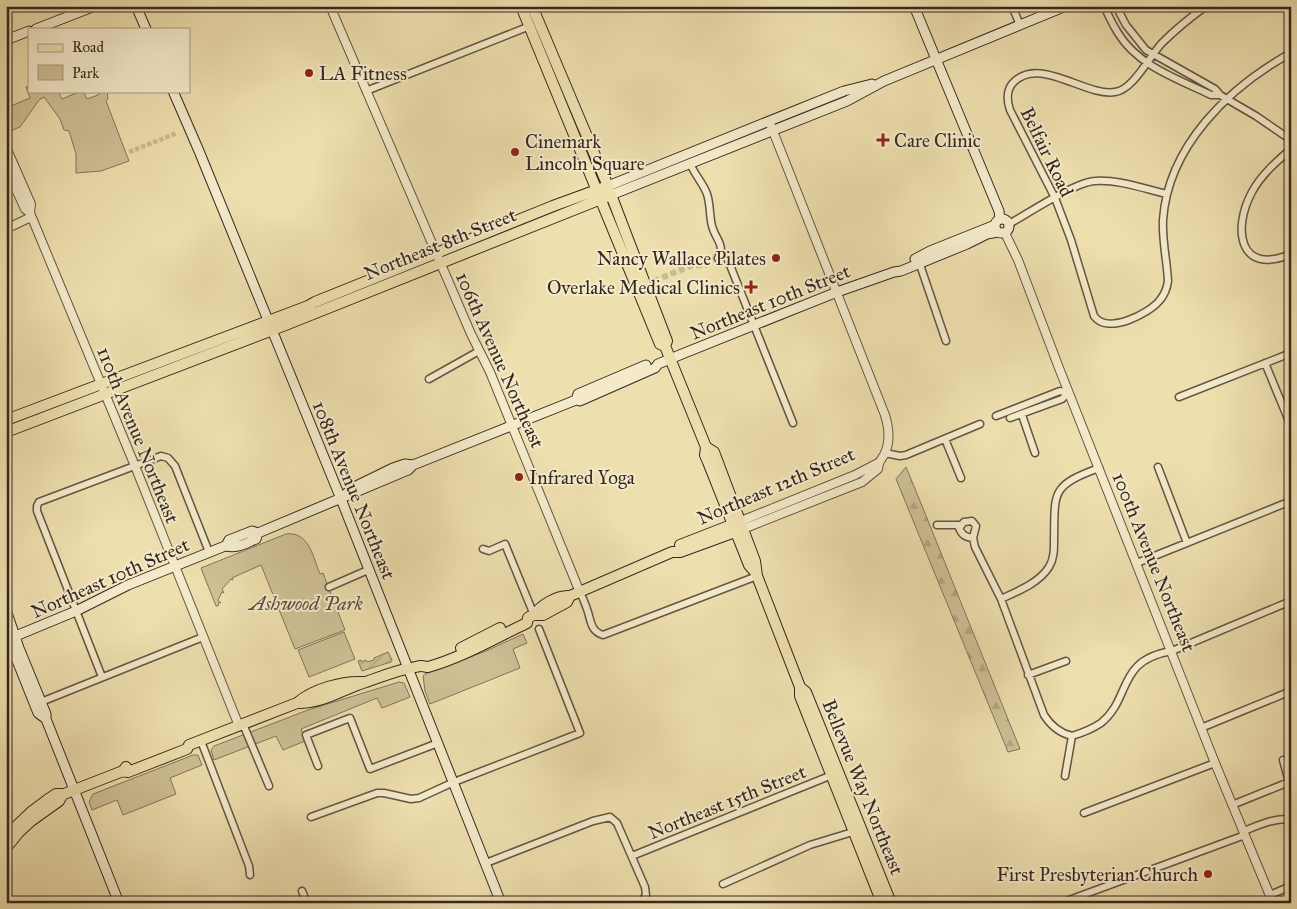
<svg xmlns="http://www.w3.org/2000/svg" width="1297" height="909" font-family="'IM FELL Great Primer',serif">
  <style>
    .forest { fill: url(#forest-firs); stroke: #82745c }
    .park { fill: #cfc096; stroke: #82745c }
    .garden { fill: url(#garden-furrows); stroke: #82745c }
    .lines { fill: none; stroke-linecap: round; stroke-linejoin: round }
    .pedestrian-tunnel { stroke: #c9ba92; stroke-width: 4.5; stroke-dasharray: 4.5 2; stroke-linecap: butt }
    .minor-tunnel { stroke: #c9ba92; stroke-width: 6; stroke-dasharray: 6 3; stroke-linecap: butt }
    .minor-casing { stroke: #635544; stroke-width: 9 }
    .tertiary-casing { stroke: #635544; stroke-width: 10 }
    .secondary-casing { stroke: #352721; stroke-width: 11 }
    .primary-casing { stroke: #352721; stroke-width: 12 }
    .minor { stroke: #f4eaca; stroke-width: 6 }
    .tertiary { stroke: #f4eaca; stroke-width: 8 }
    .secondary { stroke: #f4eaca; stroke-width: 9 }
    .primary { stroke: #eedfae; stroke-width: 10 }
    .poi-dot { fill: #8f2418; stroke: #f4eaca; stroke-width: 2 }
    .labels { text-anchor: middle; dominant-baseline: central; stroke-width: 4; stroke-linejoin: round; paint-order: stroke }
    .poi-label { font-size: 19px; fill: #352721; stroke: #f4eaca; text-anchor: start }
    .street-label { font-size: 19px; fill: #352721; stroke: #f4eaca }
    .park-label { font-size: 19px; font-style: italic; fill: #5c4d3e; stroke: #f4eaca }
  </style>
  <defs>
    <pattern id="forest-firs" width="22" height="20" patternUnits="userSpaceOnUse" patternTransform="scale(1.25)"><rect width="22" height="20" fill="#cfc096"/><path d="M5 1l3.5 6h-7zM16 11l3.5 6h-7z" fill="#b2a581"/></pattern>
    <pattern id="garden-furrows" width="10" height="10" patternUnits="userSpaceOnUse" patternTransform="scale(1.25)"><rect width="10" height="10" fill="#cfc096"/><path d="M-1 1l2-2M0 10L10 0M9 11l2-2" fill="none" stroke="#b2a581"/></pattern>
  </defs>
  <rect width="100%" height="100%" fill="#eedfae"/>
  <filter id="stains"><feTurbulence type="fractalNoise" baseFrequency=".004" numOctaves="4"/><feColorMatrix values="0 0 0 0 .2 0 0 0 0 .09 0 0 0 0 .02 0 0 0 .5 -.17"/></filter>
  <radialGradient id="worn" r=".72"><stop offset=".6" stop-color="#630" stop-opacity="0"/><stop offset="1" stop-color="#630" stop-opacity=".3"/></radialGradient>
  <path class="forest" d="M906,467l12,29 102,253 -12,3 -112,-273z"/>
  <path class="park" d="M29,86v5h33l-3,2 3,6 19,-8h2l4,8 11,-4 3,-4h6l1,8 -2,2 23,60 -28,10 -25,2v-19l-7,-23 -5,-1 -4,-11 -16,-22 -5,3 -19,27 -12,5 -2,-7 4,-2 -4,-8v-7l24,-10 -4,-11z
    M286,534c23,-3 27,23 34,40l3,-1 22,57 -50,19 -34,-84 -29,13 1,2 -2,-1 -9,10 2,4 -2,-1 -4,8 3,3 -2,-1 -1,4h-2l-15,-38z
    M344,632l11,27 -46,18 -11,-27z
    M523,634l4,9 -14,6 7,19 -90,36 -5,-13 -2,-15 2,-2 61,-23z
    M399,682l5,1 6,14 -28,11 -5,-10 -76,31 4,12 -22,9 -7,-14 -62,24 -3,-10 3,-4 94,-36z
    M193,755h5l4,10 -32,13 6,16 -53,21 -6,-15 -25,10 -3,-8 4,-8z"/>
  <path class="garden" d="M388,652l4,8 -1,2 -29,9 -4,-10 3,-1 1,2 4,-2 1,2 7,-2v-2z"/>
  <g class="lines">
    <path class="pedestrian-tunnel" d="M129,152l48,-19"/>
    <path class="minor-tunnel" d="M654,281l36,-15 15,-1 13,-7"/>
    <g class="minor-casing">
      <path id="minor" d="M1012,6l8,19
        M1106,6l-1,2c4,9 8,17 13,25 20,33 60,46 93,62h9
        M1116,6l10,19 20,25 69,39 5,6 36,21 35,24
        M1206,6c-15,11 -31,24 -44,37 -13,14 -29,47 -47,49 -30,5 -77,-38 -103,-8 -6,8 -5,17 -2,26l45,88 16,42 23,76c13,19 55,-2 66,-16 5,-6 7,-12 8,-19 -1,-20 -6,-40 -5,-61 5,-74 66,-133 128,-167
        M366,91l164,-65
        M1291,149c-15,13 -30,26 -39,43 -20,37 -13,84 39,62
        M690,163c4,11 13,20 17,31 4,12 2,25 6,35 4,12 12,16 5,29
        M1009,224c20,-11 66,-42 86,-43 22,-2 50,8 72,13
        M721,253l5,2 67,168
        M918,259l28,82
        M1265,363l26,63
        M429,379l50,-28
        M1179,397l112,-44
        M1022,415l13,38
        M996,416l64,-25 8,2
        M1010,418l52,-19 6,-6
        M945,439l16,39
        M885,453l15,3 6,-1 74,-31
        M1158,467l29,76
        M937,525h24
        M973,538c-8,-1 -11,-3 -14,-10l5,-6 8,-1 4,5 -3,12 2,9 26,52 43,116c7,11 15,18 28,21l-7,40
        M483,549l6,2 16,-7 29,71
        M1137,563l154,-62
        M329,587l39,-17
        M579,590c3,6 6,13 8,19 4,11 3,22 16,26l154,-59
        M1001,599c17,-8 38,-16 48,-32 5,-8 5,-17 5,-26 1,-49 -4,-55 45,-73
        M1028,675l38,-14
        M102,677l-65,-166v-5l2,-4 122,-46 7,2 7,8 34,86
        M41,702l162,-65
        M243,724l26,62
        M1201,728l90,-37
        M1072,736c10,-3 20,-7 29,-13 31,-25 15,-63 71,-72l119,-50
        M201,741l48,125 1,9
        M318,766l-12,-31 44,-17 20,51 68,-26
        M1232,805l57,-23 -6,-22
        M1084,813l131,-50
        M311,817l66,-24h7l27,6 8,-1 35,-16 126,-49 -41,-104
        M1244,831c15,-6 30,-13 47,-12
        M632,856l200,-81
        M486,863l107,-42 17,-4 7,6 28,64 1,8 -5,8
        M723,884l87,-39 46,-14
        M302,891l5,12
        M1270,895l21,-9
        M1061,903l184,-68"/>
    </g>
    <g class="tertiary-casing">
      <path id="tertiary" d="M330,6l141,328 19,38 89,218
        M6,147l25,57 -1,9
        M6,167l19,42 5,4 105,253 104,260
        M6,229l25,-12
        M1005,233l13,27 41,108 156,395 58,140
        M741,521l114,-46 23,-12
        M743,529l119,-47 16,-13c0,-7 3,-9 6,-14 7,-13 5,-27 1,-40l-116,-294"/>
    </g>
    <g class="secondary-casing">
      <path id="secondary" d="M136,6l10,23
        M914,6l85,205 1,8
        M36,29l59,-23
        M6,40l23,-9
        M173,91l26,60 142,348 160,404
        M608,186l236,-95 28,-7
        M611,195l236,-94 37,-20 182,-75
        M995 226a7 7 0 1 1 14 0a7 7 0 1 1-14 0Z
        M915,259l15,-8 65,-26
        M576,400l2,-6 68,-29
        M343,497l9,-9 41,-20 12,-4 8,1
        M258,533l-2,6c-10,4 -19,10 -30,7l3,-6 23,-9 6,2 150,-63 5,-5 163,-65 4,1 75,-33 3,-4 24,-10 155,-62 57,-20 7,-1 66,-27 20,-10 11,-2
        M6,610l13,38 27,66v5l73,184
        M6,633l32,80 8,6
        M6,640l70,-29 52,-26 97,-39"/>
    </g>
    <g class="primary-casing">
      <path id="primary" d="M521,6l139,338 5,2 41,101 8,5 41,109 2,15 43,111v9l82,207
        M532,6l73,173 62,162 -2,5
        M6,420l302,-114 7,-4 238,-96 55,-20
        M6,432l277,-106 328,-131
        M706,447l-1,8 3,7 41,103 6,7
        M680,545l59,-23
        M534,615c7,-10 23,-20 36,-19l102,-44h8l63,-23
        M529,617l5,-2h9l24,-13 3,-6
        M461,648l39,-20
        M800,687l6,5 85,211
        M297,703c25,1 46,-14 69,-21 14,-5 29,-11 44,-14 3,0 8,-2 11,-2 3,0 5,1 7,1 35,-10 67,-29 99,-44l1,-5
        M123,771l5,1 59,-23 2,-4 108,-42c16,-14 45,-22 66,-21
        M6,836l25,-24 16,-12 9,-6h8l59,-23 3,-4
        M6,848l13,-16 12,-11 28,-20 4,-7"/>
    </g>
    <use href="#minor" class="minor"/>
    <use href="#tertiary" class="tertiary"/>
    <use href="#secondary" class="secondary"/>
    <use href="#primary" class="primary"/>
  </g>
  <g class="poi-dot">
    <circle cx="309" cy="73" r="5"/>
    <path d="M880.5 132.5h5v5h5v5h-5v5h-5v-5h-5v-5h5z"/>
    <circle cx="515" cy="152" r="5"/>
    <circle cx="776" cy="258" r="5"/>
    <path d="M748.5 279.5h5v5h5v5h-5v5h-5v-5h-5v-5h5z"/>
    <circle cx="519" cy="477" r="5"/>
    <circle cx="1208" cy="874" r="5"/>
  </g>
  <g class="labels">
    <g class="poi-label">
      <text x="319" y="73">LA Fitness</text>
      <text x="894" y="140">Care Clinic</text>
      <text x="525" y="141">Cinemark<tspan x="525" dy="22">Lincoln Square</tspan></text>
      <text x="766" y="258" text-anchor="end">Nancy Wallace Pilates</text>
      <text x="740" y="287" text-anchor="end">Overlake Medical Clinics</text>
      <text x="529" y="477">Infrared Yoga</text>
      <text x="1198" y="874" text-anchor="end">First Presbyterian Church</text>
    </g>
    <g class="street-label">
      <text transform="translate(1047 152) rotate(64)">Belfair Road</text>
      <text transform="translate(440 244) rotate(-22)">Northeast 8th Street</text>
      <text transform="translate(770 302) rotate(-22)">Northeast 10th Street</text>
      <text transform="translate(500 360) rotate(66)">106th Avenue Northeast</text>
      <text transform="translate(138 435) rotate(68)">110th Avenue Northeast</text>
      <text transform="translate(776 486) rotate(-23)">Northeast 12th Street</text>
      <text transform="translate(354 490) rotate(68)">108th Avenue Northeast</text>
      <text transform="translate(1154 562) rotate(68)">100th Avenue Northeast</text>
      <text transform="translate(110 578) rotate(-24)">Northeast 10th Street</text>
      <text transform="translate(863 787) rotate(68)">Bellevue Way Northeast</text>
      <text transform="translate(727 802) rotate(-22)">Northeast 15th Street</text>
    </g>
    <g class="park-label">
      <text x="306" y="603">Ashwood Park</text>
    </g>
  </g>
  <rect width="1297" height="909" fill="none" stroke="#eedfae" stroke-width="25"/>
  <rect x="8" y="8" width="1282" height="894" fill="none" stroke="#352721" stroke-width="2.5"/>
  <rect x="12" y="12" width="1272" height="884" fill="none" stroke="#352721"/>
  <rect x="28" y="28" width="162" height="65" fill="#f4eaca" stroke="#a89c86"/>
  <rect x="38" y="44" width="25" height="8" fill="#eedfae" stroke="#a89c86"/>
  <text x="72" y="52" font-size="15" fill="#352721">Road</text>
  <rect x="38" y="65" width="25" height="15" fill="#cfc096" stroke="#a89c86"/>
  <text x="72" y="78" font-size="15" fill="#352721">Park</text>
  <rect width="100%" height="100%" filter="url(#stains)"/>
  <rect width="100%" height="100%" fill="url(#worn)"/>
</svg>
